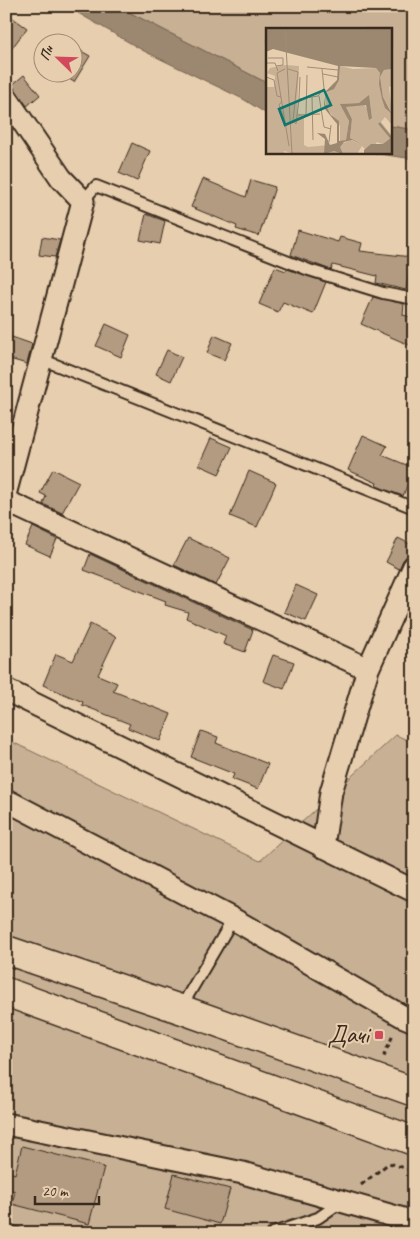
<svg xmlns="http://www.w3.org/2000/svg" width="420" height="1239" font-family="Caveat,sans-serif">
  <style>
    .green { fill: #c7b094; stroke: #816d59 }
    .water { fill: #9c8870; stroke: #75624f }
    .building { fill: #b29b81; stroke: #3b2a1e }
    .lines { fill: none; stroke-linecap: round; stroke-linejoin: round }
    .lane-casing { stroke: #3b2a1e; stroke-width: 14 }
    .street-casing { stroke: #3b2a1e; stroke-width: 25 }
    .highway-casing { stroke: #3b2a1e; stroke-width: 31 }
    .path { stroke: #3b2a1e; stroke-width: 3; stroke-dasharray: 5 4; stroke-linecap: butt }
    .lane { stroke: #e6ceae; stroke-width: 10 }
    .street { stroke: #e6ceae; stroke-width: 21 }
    .highway { stroke: #e6ceae; stroke-width: 28 }
    .poi-dot { fill: #d1495b; stroke: #e6ceae; stroke-width: 2 }
    .labels { text-anchor: middle; dominant-baseline: central; stroke-width: 4; stroke-linejoin: round; paint-order: stroke }
    .poi-label { font-size: 25px; fill: #3b2a1e; stroke: #e6ceae; text-anchor: end }
    .inset-river { fill: none; stroke: #9c8870; stroke-width: 2.5 }
    .inset-road { fill: none; stroke: #a28c74; stroke-width: 1 }
    .view { fill: #0f766e; fill-opacity: 0.15; stroke: #0f766e; stroke-width: 2.5 }
    .inset-edge { fill: none; stroke: #3b2a1e; stroke-width: 2.5 }
  </style>
  <rect width="100%" height="100%" fill="#e6ceae"/>
  <filter id="ink" filterUnits="userSpaceOnUse"><feTurbulence type="fractalNoise" baseFrequency=".02" numOctaves="2"/><feDisplacementMap in="SourceGraphic" scale="10" xChannelSelector="R" yChannelSelector="G"/><feConvolveMatrix kernelMatrix="1 2 1 2 8 2 1 2 1" color-interpolation-filters="sRGB"/></filter>
  <g filter="url(#ink)">
    <path class="green" d="M117,6h297v124l-23,-4v-97h-123l-1,54z
      M396,735l18,8v490h-408v-494l254,122z"/>
    <path class="water" d="M66,6h51l150,77v31l-24,-15 -99,-48z
      M391,126l23,4v29l-42,-6 19,-1z"/>
    <path class="building" d="M6,13l21,15 -21,28z
      M72,46l18,10 -16,26 -16,-10h14z
      M24,75l16,20 -13,11 -11,-16 -5,-4z
      M132,143l18,8 -13,30 -18,-8z
      M203,179l43,18 5,-17 24,7 -16,49 -23,-7 1,-3 -46,-19z
      M146,214l19,7 -5,23 -20,-4z
      M298,230l40,12 2,-5 22,6 -2,8 51,6 -5,33 -30,-7 1,-7 -44,-11 -2,5 -40,-15z
      M42,237l18,3 -5,17 -16,-2z
      M275,267l11,4 1,-2 39,13 -13,32 -30,-12 -5,10 -19,-8z
      M373,297l31,7 -1,11 11,3v29l-53,-23z
      M106,324l24,11 -9,22 -25,-11z
      M6,335l26,9 -5,20 -21,-6z
      M214,335l18,8 -8,17 -17,-7z
      M167,350l15,7 -11,24 -15,-7z
      M363,435l24,11 -5,9 32,13 -11,28 -27,-10 1,-3 -29,-13z
      M211,438l21,9 -13,27 -20,-9z
      M53,469l26,13 -17,31 -19,-9 3,-8 -6,-3z
      M249,471l27,12 -19,44 -27,-11z
      M33,527l24,12 -7,17 -25,-11z
      M188,538l42,20 -14,27 -42,-20z
      M398,538l16,8 -4,9 -7,5 -4,9 -13,-7z
      M90,554l163,76 -8,22 -22,-8 3,-8 -40,-18 2,-6 -23,-7 1,-4 -82,-31z
      M296,585l22,10 -12,26 -22,-9z
      M90,624l26,13 -18,38 19,8 -4,8 58,23 -11,27 -32,-13 2,-4 -48,-19 1,-3 -40,-17 13,-31 17,7z
      M273,655l21,7 -10,27 -21,-8z
      M201,731l17,6 -2,6 52,21 -10,25 -26,-10 2,-5 -43,-17z
      M22,1146l82,21 -15,57 -77,-20 3,-13 -9,-3v-17l9,3z
      M174,1174l56,15 -10,35 -55,-15z"/>
    <g class="lines">
      <g class="lane-casing">
        <path id="lane" d="M83,201l13,-15 213,84 74,23 31,6
          M41,359l373,149
          M180,1009l53,-90
          M6,1230l10,3
          M273,1233l45,-15 23,-16"/>
      </g>
      <g class="street-casing">
        <path id="street" d="M6,97l55,81 22,23 -77,290
          M6,501l362,168
          M6,690l408,201
          M6,800l227,119 169,97 12,5
          M323,847l8,-55 37,-123 46,-103
          M6,1124l237,49 171,49"/>
      </g>
      <g class="highway-casing">
        <path id="highway" d="M6,950l174,59 234,83
          M6,992l408,149"/>
      </g>
      <path class="path" d="M386,1056l-2,-1 9,-20
        M361,1185l28,-22 25,8"/>
      <use href="#lane" class="lane"/>
      <use href="#street" class="street"/>
      <use href="#highway" class="highway"/>
    </g>
  </g>
  <rect class="poi-dot" x="374" y="1030" width="10" height="10" rx="2.5"/>
  <g class="labels">
    <g class="poi-label">
      <text x="369" y="1035">Дачі</text>
    </g>
  </g>
  <g transform="translate(266 28)">
    <rect width="126" height="126" fill="#e6ceae"/>
    <path d="M19,37l14,1 -2,47 7,3v29l4,2 33,-3 10,-4 9,4 -10,-6 2,-19 -6,-12 18,-3 8,14 -2,-15 -4,-4 -7,4 -17,1 7,17 -3,19 -6,2v-16l-14,-19v-15l13,-12 1,-14 13,3 23,-1 4,5 2,26 10,15v11l-7,-8 -4,5 11,14v12l-15,-6 -8,11 -7,-7 -5,8h-62l-11,-3v3h-18v-67h8l1,-11 -8,-3 3,-5zM126,41v17l-3,1 3,26 -9,-16 -3,-20 4,-7z" fill="#c7b094"/>
    <path d="M0,0h126v41l-8,1 -4,7 3,20 9,17 -7,-6 -3,-9 -3,-15 1,-11 -4,-5 -36,-2 -1,14 -5,9 -8,3 -1,12 6,11 8,6v20l7,-1 3,-19 -9,-17 19,-1 10,-8 3,23 -3,2 -3,-15 -20,2 6,12 -2,19 11,6 -9,-4 -8,2 -4,5 3,7 -9,-3 -10,3 1,-15 -8,-6 8,1 5,11 7,-2v-19l-12,-15 -1,-5 2,-13 11,-11 1,-14 -65,-17 -7,3zM126,109v17h-28v-4l7,-6h12z" fill="#9c8870"/>
    <path class="inset-river" d="M0,7l16,-1M20,7l37,4 26,23 25,-16h19M113,95l14,17"/>
    <path class="inset-road" d="M19,0l7,126M2,30h15v7l-7,1M0,35h9l3,8M41,39l31,3M19,41l-8,4 12,73M22,41l10,3 -5,49 3,3 3,-25 19,-3 6,-8 -2,-19M57,46l15,3M0,49l8,3 3,16 4,1M53,68l5,31 7,2M46,69l1,43M33,71l1,-22M16,73l-3,4 6,16M40,86l1,-39M32,87l22,-1M63,114l2,-17"/>
    <path class="view" d="M58,62l7,15 -46,20 -6,-16z"/>
    <rect width="126" height="126" class="inset-edge"/>
  </g>
  <rect width="420" height="1239" fill="none" stroke="#e6ceae" stroke-width="25"/>
  <rect x="12" y="12" width="395" height="1214" fill="none" stroke="#3b2a1e" stroke-width="2" filter="url(#ink)"/>
  <g transform="translate(58 58) rotate(293)"><circle r="24" fill="#e6ceae" stroke="#a28c74"/>
  <path d="M0-4L9 19L0 12L-9 19Z" fill="#d1495b"/>
  <text y="-8" font-size="14" font-weight="bold" text-anchor="middle" fill="#3b2a1e">Пн</text>
  </g>
  <path d="M35 1196v8h64v-8" fill="none" stroke="#3b2a1e" stroke-width="2.5"/>
  <text x="42" y="1196" font-size="15" fill="#3b2a1e" stroke="#e6ceae" stroke-width="4" paint-order="stroke">20 m</text>
</svg>
